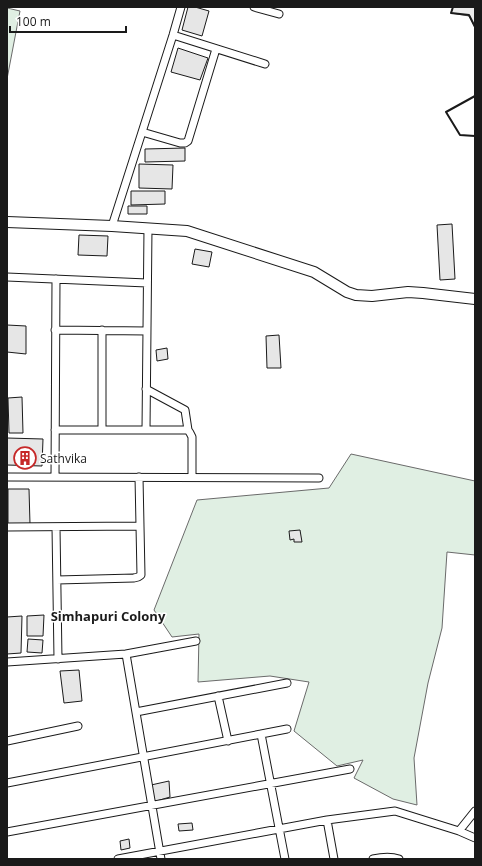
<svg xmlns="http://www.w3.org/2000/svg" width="482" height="866" font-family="'Open Sans',sans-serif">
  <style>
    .green { fill: #e0efe3; stroke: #6a6a6a }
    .parking { fill: #ededed; stroke: #6a6a6a }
    .building { fill: #e6e6e6; stroke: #1a1a1a }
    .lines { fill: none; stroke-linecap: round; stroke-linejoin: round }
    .street-casing { stroke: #1a1a1a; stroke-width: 9 }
    .secondary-casing { stroke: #1a1a1a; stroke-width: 12 }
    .street { stroke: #fff; stroke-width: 7 }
    .secondary { stroke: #fff; stroke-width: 10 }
    .wall { stroke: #1a1a1a; stroke-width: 2 }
    .labels { text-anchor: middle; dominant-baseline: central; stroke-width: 3; stroke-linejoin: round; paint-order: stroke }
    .poi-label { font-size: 12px; fill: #1a1a1a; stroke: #fff; text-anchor: start }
    .neighbourhood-label { font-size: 13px; font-weight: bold; fill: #1a1a1a; stroke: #fff }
  </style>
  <rect width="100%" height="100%" fill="#fff"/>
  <path class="green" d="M7,8l13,3 -13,68z
    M351,454l124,27v74l-28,-3 -5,76 -14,55 -14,75 3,47 -24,-6 -39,-21 9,-18 -26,6 -43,-35 15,-49 -39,-6 -72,6 1,-48 -27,3 -18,-27 43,-110 132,-12z"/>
  <path class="parking" d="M453,7h22v20l-6,-11 -18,-3z"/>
  <path class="building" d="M188,7h7l14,4 -7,25 -20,-6z
    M178,48l30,10 -8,22 -29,-8z
    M185,148v13l-40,1v-13z
    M139,164l34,1 -1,24 -33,-1z
    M131,191h34v13l-34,1z
    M128,206h19v8h-19z
    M452,224l3,55 -15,1 -3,-55z
    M79,235l29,1 -1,20 -29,-1z
    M195,249l17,3 -3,15 -17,-3z
    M7,325l19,1v28l-19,-2z
    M279,335l2,33h-14l-1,-32z
    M167,348l1,11 -11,2 -1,-11z
    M22,397l1,36h-14l-1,-35z
    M7,438l36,1 -1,27 -35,-1z
    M8,489h21l1,35h-22z
    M300,530l2,12h-8v-3l-4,1 -1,-9z
    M44,615l-1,21h-16v-20z
    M22,616l-1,37 -14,1v-37z
    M28,639l15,1 -1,13 -15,-1z
    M79,670l3,31 -18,2 -4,-32z
    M169,781l1,16 -17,5 -2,-17z
    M192,823l1,7 -14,1 -1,-7z
    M129,839l1,9 -9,2 -1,-9z"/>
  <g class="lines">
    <g class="street-casing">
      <path id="street" d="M254,7l25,7
        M173,35l92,29
        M142,132l38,11h5l3,-2 28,-92
        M112,226l61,-191 8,-28
        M7,277l140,6
        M55,330l92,1
        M102,330v100
        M146,389l39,21 3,20
        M55,430h133l2,3 2,4v40
        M146,430l2,-202
        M7,477l312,1
        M55,477l1,-198
        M7,527l133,-1
        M56,527l2,132
        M57,580l77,-2 4,-1 3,-2 -2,-98
        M126,654l70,-13
        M7,662l119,-8 35,205
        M218,696l10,45
        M136,712l151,-29
        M261,734l24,125
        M7,741l71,-15
        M7,783l280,-54
        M327,820l68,-9 64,20 16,7
        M459,831l16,-20
        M7,832l343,-63
        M118,859l209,-39 7,39
        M373,859c9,-2 17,-3 26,0"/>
    </g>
    <g class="secondary-casing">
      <path id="secondary" d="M7,222l105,4 75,5 127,41 33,20 9,3 16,1 36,-4 15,1 52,6"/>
    </g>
    <use href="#street" class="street"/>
    <use href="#secondary" class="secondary"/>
    <path class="wall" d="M453,7l-2,6 18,2 6,12
      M475,96l-29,16 14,23 15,1"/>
  </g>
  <defs>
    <g id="building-ring" transform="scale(1.15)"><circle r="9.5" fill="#fff" stroke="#c62828" stroke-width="1.5"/><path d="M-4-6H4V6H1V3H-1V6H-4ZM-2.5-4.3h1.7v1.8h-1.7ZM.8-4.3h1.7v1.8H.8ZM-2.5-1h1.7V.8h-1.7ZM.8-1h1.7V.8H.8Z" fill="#c62828"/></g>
  </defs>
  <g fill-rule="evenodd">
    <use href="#building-ring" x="25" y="458"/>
  </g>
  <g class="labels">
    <g class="poi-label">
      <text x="40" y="458">Sathvika</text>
    </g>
    <g class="neighbourhood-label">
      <text x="108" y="616">Simhapuri Colony</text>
    </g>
  </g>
  <rect width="482" height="866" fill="none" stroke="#1a1a1a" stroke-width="16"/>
  <path d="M10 26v6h116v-6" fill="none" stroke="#1a1a1a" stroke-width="2"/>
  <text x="16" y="26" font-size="12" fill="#1a1a1a" stroke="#ffffff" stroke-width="3" paint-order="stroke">100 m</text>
</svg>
